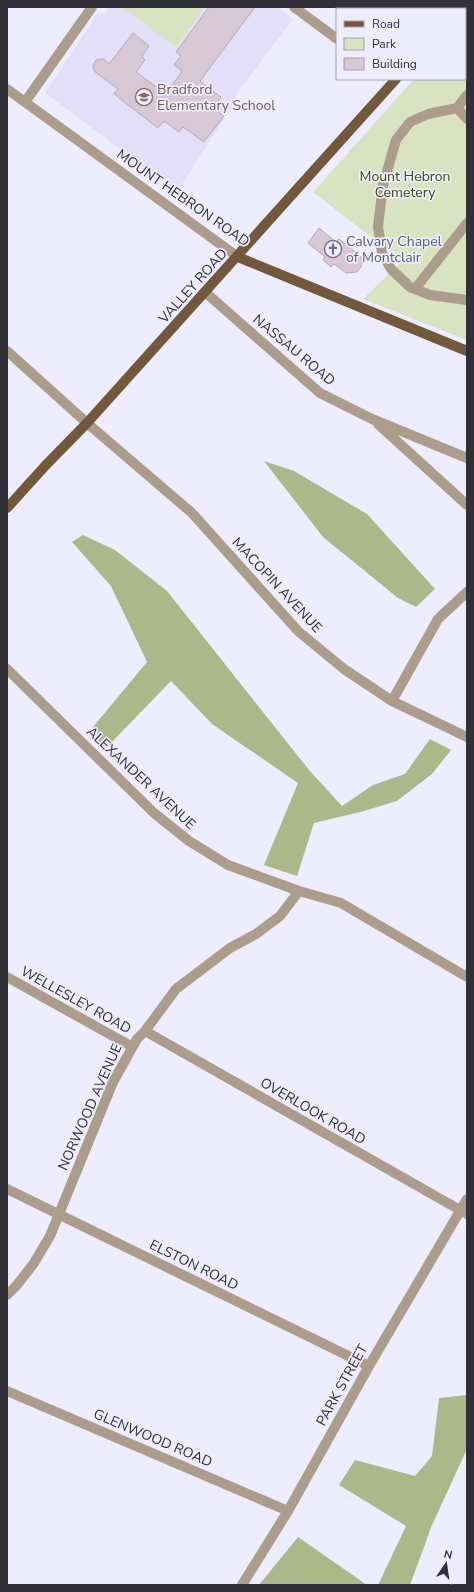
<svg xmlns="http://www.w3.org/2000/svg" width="474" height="1592" font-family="'Nunito Sans',sans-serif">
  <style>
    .built { fill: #e3dff9 }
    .green { fill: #d9e2c1 }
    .forest { fill: #acb88a }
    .building { fill: #d8c7d4; stroke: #b8a8b5 }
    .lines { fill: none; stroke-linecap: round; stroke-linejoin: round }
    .minor { stroke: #ab9c8c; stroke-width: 10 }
    .major { stroke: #72593b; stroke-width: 10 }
    .labels { text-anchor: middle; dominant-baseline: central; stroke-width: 3.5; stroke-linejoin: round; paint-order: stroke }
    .education-label { font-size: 14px; fill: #785e54; stroke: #eeecff; text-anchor: start }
    .park-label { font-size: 14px; fill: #404d00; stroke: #eeecff }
    .street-label { font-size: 14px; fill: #312f37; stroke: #eeecff }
    .worship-label { font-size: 14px; fill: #5b616d; stroke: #eeecff; text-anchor: start }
  </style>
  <rect width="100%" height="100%" fill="#eeecff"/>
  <path class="built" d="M109,7h168l16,12 -56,75 -1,6 -59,92 -132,-99 52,-79 8,-1z"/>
  <path class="green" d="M121,7h84l-29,40z
    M467,20v320l-104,-41 39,-38 -89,-69 101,-113h51v-57z"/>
  <path class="forest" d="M264,461l30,10 73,43 68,75 -19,18 -18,-9 -75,-61z
    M83,535l32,15 52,41 142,179 33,36 31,-21 32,-11 25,-35 21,11 -19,24 -35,27 -33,10 -50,12 -17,53 -33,-11 34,-82 -86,-59 -41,-43 -65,67 -18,-15 59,-71 -36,-76 -39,-44z
    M467,1395v54l-35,76 -22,60h-32l28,-59 -67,-41 16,-25 60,16 17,-20 7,-58z
    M298,1537l69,48h-108z"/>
  <path class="building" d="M209,7h46l-55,74 21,16 -8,11 11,8 -20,26 -21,-15 -4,5 -15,-11 -6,7 -44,-34 4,-5 -24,-18 -1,-6 3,-5 8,-1 5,5 24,-31 16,13 -7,10 3,4 -9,12 30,22 16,-23 -8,-6 7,-9 -5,-4z
    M319,228l17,14 3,-3 21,17 2,6 -1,5 -4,5 -11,1 -12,-9 -3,3 -8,-7 2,-3 -17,-14z"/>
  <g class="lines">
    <path class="minor" d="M294,7l43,32
      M7,89l231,168
      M467,95l-10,13 -29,6 -18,8 -14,18 -13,45 -5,42 4,26 9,16 19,18 20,8 37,5
      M25,102l67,-95
      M457,108l10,11
      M415,289l52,-66
      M205,292l115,101 52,26 95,39
      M7,351l80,72 105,90 106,118 46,38 48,32 75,36
      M378,424l89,81
      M7,669l147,144 35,28 39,24 71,26 42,12 126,74
      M392,701l46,-82 29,-27
      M7,977l124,69
      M145,1031l322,183
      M7,1189l362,177
      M7,1295l10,-10 17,-22 16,-27 63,-154 24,-43 8,-8 31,-42 54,-41 26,-14 24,-18 19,-25
      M7,1391l281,120
      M242,1585l46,-74 81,-145 98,-167"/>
    <path class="major" d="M459,9l2,-2
      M238,257l229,94
      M7,508l38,-42 42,-43 309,-344"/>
  </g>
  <defs>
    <g id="school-ring" transform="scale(0.9)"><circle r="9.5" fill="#eeecff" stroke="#8d6e63" stroke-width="1.5"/><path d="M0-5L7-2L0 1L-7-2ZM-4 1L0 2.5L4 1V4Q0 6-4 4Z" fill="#8d6e63"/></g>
    <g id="church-ring" transform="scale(0.9)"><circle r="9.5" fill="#eeecff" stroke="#6b7280" stroke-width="1.5"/><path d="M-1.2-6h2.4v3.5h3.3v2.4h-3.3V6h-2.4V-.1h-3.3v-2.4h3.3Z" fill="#6b7280"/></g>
  </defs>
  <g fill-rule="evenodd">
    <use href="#school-ring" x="144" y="97"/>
    <use href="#church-ring" x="333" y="249"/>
  </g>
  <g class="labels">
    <g class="education-label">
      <text x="157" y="89">Bradford<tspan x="157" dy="16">Elementary School</tspan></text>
    </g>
    <g class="park-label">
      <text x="405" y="176">Mount Hebron<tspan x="405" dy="16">Cemetery</tspan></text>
    </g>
    <g class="street-label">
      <text transform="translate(183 198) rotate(35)">MOUNT HEBRON ROAD</text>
      <text transform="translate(193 286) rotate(-48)">VALLEY ROAD</text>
      <text transform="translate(294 350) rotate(40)">NASSAU ROAD</text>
      <text transform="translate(277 585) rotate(47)">MACOPIN AVENUE</text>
      <text transform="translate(141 778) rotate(43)">ALEXANDER AVENUE</text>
      <text transform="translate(76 1000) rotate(29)">WELLESLEY ROAD</text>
      <text transform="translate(90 1107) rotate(-66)">NORWOOD AVENUE</text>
      <text transform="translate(313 1111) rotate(30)">OVERLOOK ROAD</text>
      <text transform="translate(194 1265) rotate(26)">ELSTON ROAD</text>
      <text transform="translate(342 1385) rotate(-61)">PARK STREET</text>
      <text transform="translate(153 1438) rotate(23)">GLENWOOD ROAD</text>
    </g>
    <g class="worship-label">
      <text x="346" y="241">Calvary Chapel<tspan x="346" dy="16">of Montclair</tspan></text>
    </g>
  </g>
  <rect width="474" height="1592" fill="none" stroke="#312f37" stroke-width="16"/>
  <rect x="336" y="8" width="130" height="72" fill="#eeecff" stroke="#a2a0af"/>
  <rect x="344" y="21" width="20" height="6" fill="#72593b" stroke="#a2a0af"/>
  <text x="372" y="28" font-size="12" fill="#312f37">Road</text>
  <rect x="344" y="38" width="20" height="12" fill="#d9e2c1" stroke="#a2a0af"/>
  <text x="372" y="48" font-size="12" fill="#312f37">Park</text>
  <rect x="344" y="58" width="20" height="12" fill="#d8c7d4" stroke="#a2a0af"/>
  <text x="372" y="68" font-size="12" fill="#312f37">Building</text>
  <g transform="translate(446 1564) rotate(13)" stroke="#eeecff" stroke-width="3" paint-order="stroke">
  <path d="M0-3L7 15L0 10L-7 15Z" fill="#312f37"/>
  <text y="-6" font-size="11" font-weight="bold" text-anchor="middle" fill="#312f37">N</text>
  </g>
</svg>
